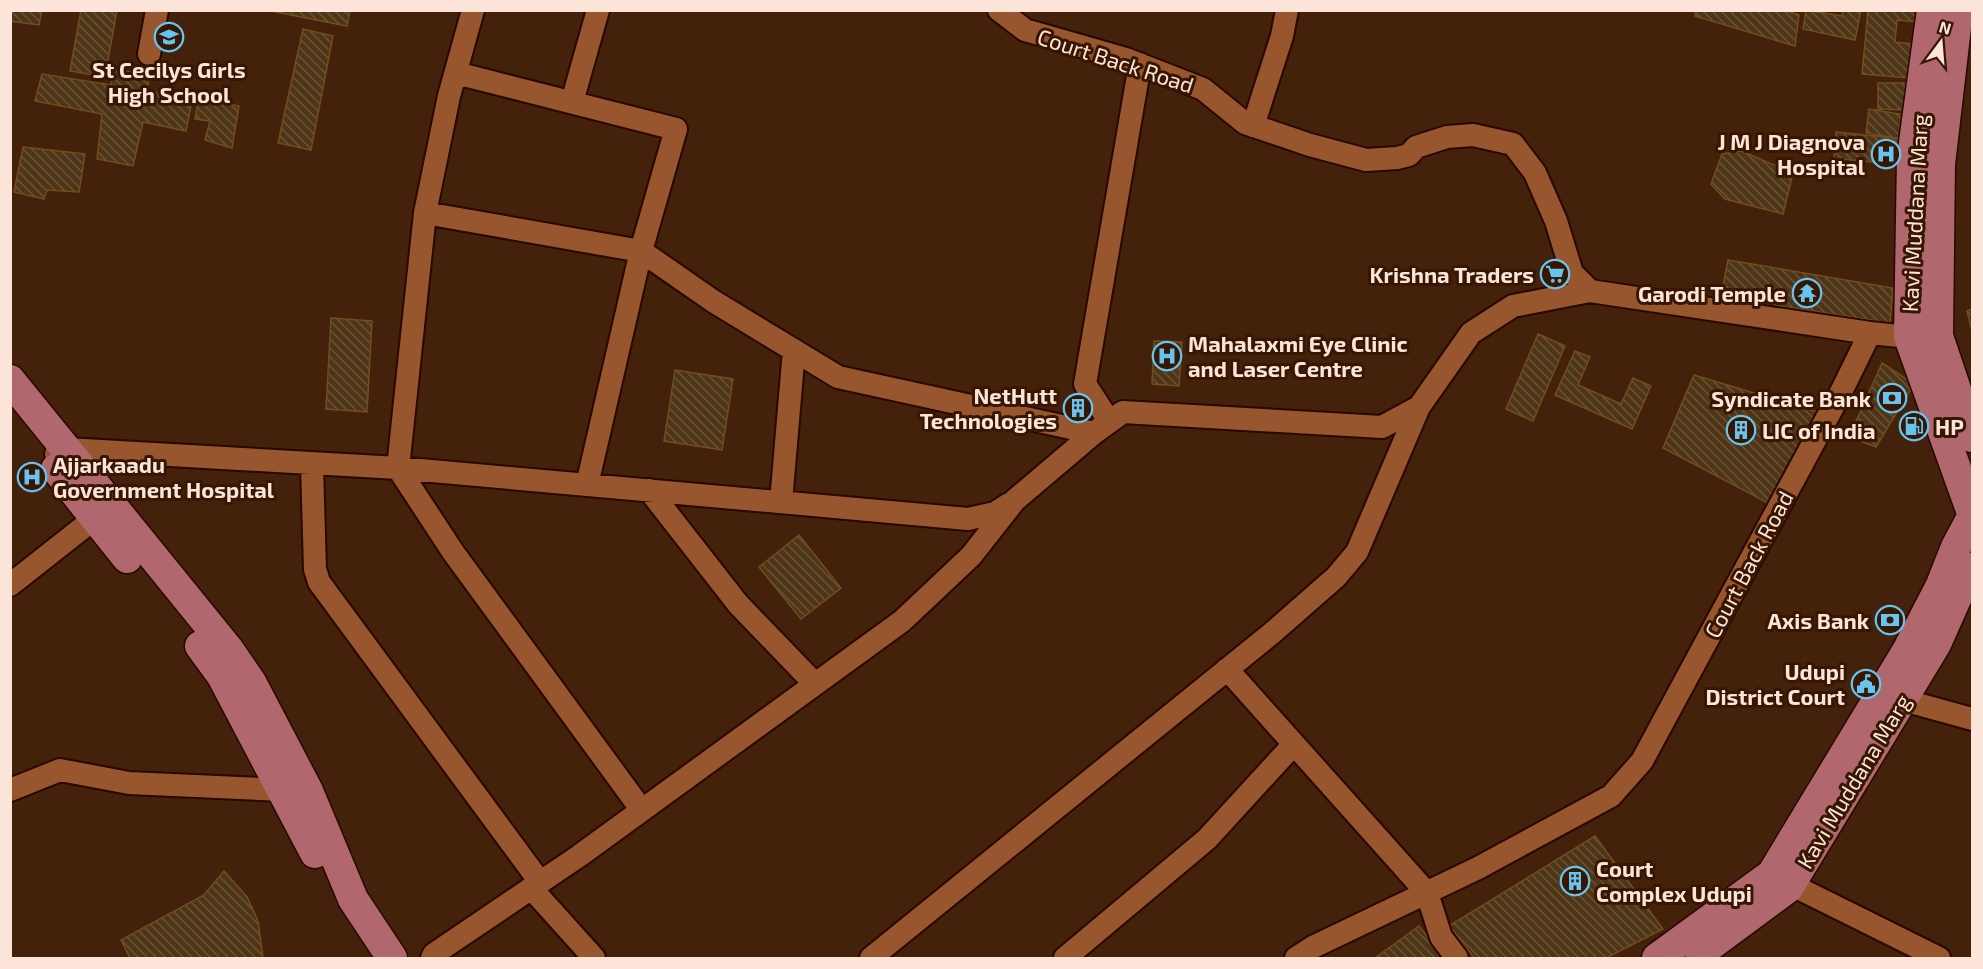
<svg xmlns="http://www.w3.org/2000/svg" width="1983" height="969" font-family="'Exo 2',sans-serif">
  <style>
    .building { fill: url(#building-back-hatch); stroke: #734d1b; stroke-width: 1.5 }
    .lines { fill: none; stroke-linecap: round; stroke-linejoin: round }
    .minor-casing { stroke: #280800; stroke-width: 26 }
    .major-casing { stroke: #280800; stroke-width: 33 }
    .minor { stroke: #98562f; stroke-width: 22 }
    .major { stroke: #b0676e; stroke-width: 30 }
    .labels { text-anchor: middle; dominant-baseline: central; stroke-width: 6; stroke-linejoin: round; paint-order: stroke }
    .street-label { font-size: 22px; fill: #fce5d8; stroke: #381702 }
    .poi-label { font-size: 22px; font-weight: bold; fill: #fce5d8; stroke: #381702; text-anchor: end }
  </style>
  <defs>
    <pattern id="building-back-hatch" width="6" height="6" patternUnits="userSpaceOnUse" patternTransform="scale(1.5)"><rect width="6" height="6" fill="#4d3516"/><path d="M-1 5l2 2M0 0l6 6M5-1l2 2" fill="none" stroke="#685237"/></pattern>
  </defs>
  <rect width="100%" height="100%" fill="#43210b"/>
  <path class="building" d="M10,10h32l-3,15 -29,-4z
    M81,10h36l-12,67 -35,-6z
    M266,10h84l-3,16z
    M1696,10h88l15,5 -4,31 -100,-30z
    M1806,10l36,6 1,-6h18l-6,30 -52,-11z
    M1868,10h50l-1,12 -20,-2 -2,22 18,2 -3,34 -48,-4z
    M303,29l30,7 -22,114 -33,-7z
    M112,69l37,6 -1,16 45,5 -7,35 -43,-9 -10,44 -36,-7 5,-45 -67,-13 7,-27 69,11z
    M1878,83h28v27l-28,-1z
    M199,98l40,8 -7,42 -27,-8 5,-19 -15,-2z
    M1869,109l37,6 -3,24 -37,-6z
    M1836,132l67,7 -3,26 -66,-7z
    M23,147l62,7 -6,38 -32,-2 -3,9 -30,-7z
    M1741,151l52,22 -10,41 -58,-15 -14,-15 11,-30z
    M1728,260l165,28 -3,35 -169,-26z
    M1972,309v22l-5,-20z
    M331,318l41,3 -5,91 -41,-3z
    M1538,334l27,12 -32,75 -27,-12z
    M1154,341l28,1 -3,44 -27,-2z
    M1575,351l15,6 -12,28 43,19 12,-26 18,8 -19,43 -77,-34z
    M1882,363l32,21 -38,63 -27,-10z
    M675,370l58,9 -11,71 -58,-9z
    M1694,375l127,38 -51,91 -107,-56z
    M1071,398l16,3 1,15 -21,-1z
    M799,535l42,53 -40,31 -42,-52z
    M1595,836l68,93 -57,29h-132l-25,-32z
    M224,871l23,26 11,24 5,37h-133l-9,-18 83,-45z
    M1419,926l25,32h-69z"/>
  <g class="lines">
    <g class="minor-casing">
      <path id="minor" d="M473,10l-24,86 -24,117 -27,255 55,84 188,257
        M999,10l26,20 101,29 77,30 42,34 65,22 56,15 31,-2 12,-3 7,-8 31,-10 26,-2 40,9 22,29 21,48 16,52 18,18
        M149,54l8,-44
        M456,73l220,56 -35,122 -54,234
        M572,102l26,-92
        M1253,126l29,-90 5,-26
        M425,213l216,38 72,50 125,76 256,56
        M1109,421l-24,-37 55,-320
        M56,454l10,-5 332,19 570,51 27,-6 14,-9
        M312,464l3,105 4,13 221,300
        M649,490l89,114 77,80
        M781,502l13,-152
        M10,585l85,-67
        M1227,669l200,224 14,44 16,21
        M1903,700l69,19
        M10,790l50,-20 69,13 153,7
        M1790,884l149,74
        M531,888l63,70
        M432,958l2,-4 145,-98 323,-235 69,-65 44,-56 79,-67 29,-21 259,15 37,-20 52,-74 42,-27 77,-15 280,42 39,4 16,-1
        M871,958l401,-325 64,-56 21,-25 62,-145
        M1065,958l142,-119 87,-95
        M1296,958l17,-11 165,-79 133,-72 31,-35 200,-371 28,-57"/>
    </g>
    <g class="major-casing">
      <path id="major" d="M1932,10l-20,147 -3,180 63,176
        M1958,10l-18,154 -2,172 34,101
        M10,380l219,270 22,32 57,109 45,108 39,59
        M56,469l71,89
        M200,646l22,30 93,177
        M1700,953l88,-65 148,-244 20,-45 16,-31
        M1657,958l115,-84 135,-223 34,-66 15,-38 16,-30"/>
    </g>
    <use href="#minor" class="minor"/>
    <use href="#major" class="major"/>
  </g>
  <defs>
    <g id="school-ring" transform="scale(1.5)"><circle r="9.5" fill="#381702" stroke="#66c4ef" stroke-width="1.5"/><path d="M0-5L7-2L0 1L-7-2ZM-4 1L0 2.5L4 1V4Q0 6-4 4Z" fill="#66c4ef"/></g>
    <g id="hospital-ring" transform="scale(1.5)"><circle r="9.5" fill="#381702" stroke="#66c4ef" stroke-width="1.5"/><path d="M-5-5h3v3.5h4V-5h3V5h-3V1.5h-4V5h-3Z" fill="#66c4ef"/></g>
    <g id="supermarket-ring" transform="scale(1.5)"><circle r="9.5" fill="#381702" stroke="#66c4ef" stroke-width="1.5"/><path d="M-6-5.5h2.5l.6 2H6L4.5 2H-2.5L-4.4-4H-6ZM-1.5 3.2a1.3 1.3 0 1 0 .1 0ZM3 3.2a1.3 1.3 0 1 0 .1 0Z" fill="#66c4ef"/></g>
    <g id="temple-ring" transform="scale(1.5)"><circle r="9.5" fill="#381702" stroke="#66c4ef" stroke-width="1.5"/><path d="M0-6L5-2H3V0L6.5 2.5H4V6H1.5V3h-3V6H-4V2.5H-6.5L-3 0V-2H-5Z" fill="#66c4ef"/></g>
    <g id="bank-ring" transform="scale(1.5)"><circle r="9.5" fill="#381702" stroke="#66c4ef" stroke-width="1.5"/><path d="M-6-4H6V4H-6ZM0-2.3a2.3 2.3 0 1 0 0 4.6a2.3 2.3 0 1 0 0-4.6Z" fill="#66c4ef"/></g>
    <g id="building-ring" transform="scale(1.5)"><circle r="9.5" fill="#381702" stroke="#66c4ef" stroke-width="1.5"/><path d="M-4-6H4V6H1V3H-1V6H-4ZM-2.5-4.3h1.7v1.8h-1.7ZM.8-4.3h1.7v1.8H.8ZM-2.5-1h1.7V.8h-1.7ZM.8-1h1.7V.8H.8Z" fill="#66c4ef"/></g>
    <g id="fuel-ring" transform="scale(1.5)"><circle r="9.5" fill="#381702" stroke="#66c4ef" stroke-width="1.5"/><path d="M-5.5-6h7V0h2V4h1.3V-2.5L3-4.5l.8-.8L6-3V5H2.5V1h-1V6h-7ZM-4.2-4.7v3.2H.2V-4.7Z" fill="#66c4ef"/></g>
    <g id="civic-ring" transform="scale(1.5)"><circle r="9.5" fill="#381702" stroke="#66c4ef" stroke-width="1.5"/><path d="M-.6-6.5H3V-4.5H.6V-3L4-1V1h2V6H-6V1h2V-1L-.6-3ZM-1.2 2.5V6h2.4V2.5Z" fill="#66c4ef"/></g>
  </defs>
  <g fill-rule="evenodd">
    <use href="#school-ring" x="169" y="37"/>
    <use href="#hospital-ring" x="1886" y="154"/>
    <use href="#supermarket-ring" x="1555" y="274"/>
    <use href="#temple-ring" x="1807" y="293"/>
    <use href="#hospital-ring" x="1167" y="356"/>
    <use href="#bank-ring" x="1892" y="398"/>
    <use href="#building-ring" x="1078" y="408"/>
    <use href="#fuel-ring" x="1914" y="426"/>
    <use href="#building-ring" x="1741" y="430"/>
    <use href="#hospital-ring" x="32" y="477"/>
    <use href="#bank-ring" x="1890" y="620"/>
    <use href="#civic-ring" x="1866" y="684"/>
    <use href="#building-ring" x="1575" y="881"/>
  </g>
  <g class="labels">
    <g class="street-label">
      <text transform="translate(1116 60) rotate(18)">Court Back Road</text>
      <text transform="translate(1914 213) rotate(-87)">Kavi Muddana Marg</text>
      <text transform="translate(1748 564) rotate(-62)">Court Back Road</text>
      <text transform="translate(1853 781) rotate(-59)">Kavi Muddana Marg</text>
    </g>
    <g class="poi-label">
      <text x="169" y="69" text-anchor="middle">St Cecilys Girls<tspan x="169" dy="25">High School</tspan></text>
      <text x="1865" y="141">J M J Diagnova<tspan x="1865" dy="25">Hospital</tspan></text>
      <text x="1534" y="274">Krishna Traders</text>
      <text x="1786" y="293">Garodi Temple</text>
      <text x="1188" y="343" text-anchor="start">Mahalaxmi Eye Clinic<tspan x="1188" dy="25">and Laser Centre</tspan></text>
      <text x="1057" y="395">NetHutt<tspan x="1057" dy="25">Technologies</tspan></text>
      <text x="1871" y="398">Syndicate Bank</text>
      <text x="1935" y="426" text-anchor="start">HP</text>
      <text x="1762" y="430" text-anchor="start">LIC of India</text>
      <text x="53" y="464" text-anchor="start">Ajjarkaadu<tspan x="53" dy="25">Government Hospital</tspan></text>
      <text x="1869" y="620">Axis Bank</text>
      <text x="1845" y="671">Udupi<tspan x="1845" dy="25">District Court</tspan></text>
      <text x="1596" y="868" text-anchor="start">Court<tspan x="1596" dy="25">Complex Udupi</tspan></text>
    </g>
  </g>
  <rect width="1983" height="969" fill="none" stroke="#fce5d8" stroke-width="24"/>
  <g transform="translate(1941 42) rotate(16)" stroke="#381702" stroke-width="4.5" paint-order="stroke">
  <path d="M0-4.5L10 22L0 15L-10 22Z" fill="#fce5d8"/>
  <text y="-9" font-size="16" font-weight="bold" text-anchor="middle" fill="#fce5d8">N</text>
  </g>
</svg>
